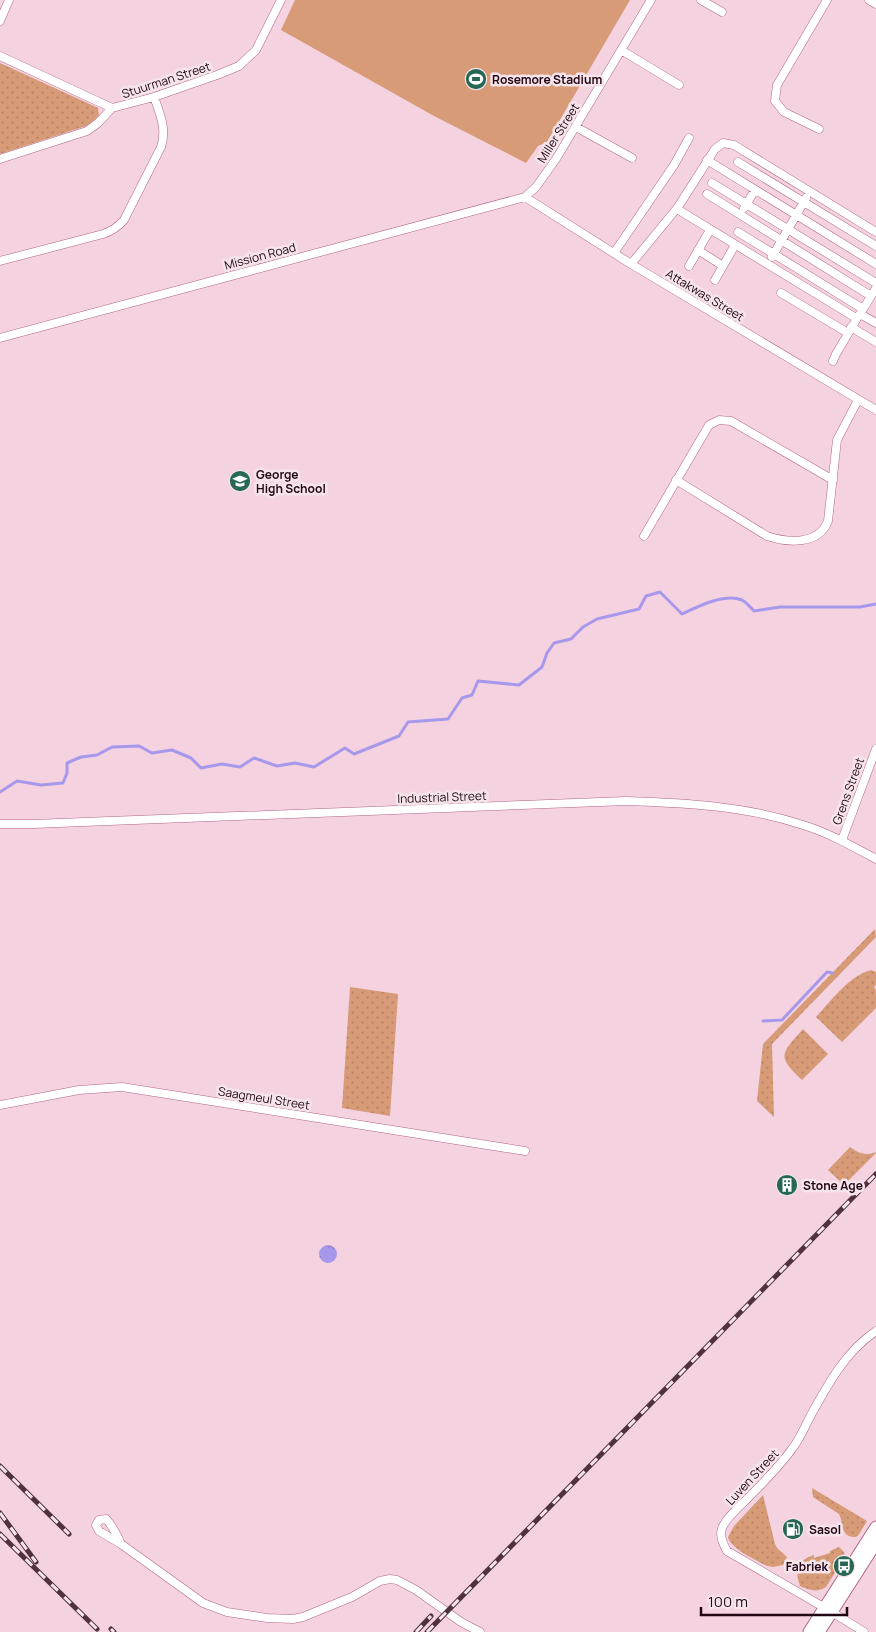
<svg xmlns="http://www.w3.org/2000/svg" width="876" height="1632" font-family="Manrope,sans-serif">
  <style>
    .grass { fill: url(#grass-dots) }
    .pitch { fill: #d79b77 }
    .water { fill: url(#water-ripples) }
    .lines { fill: none; stroke-linecap: round; stroke-linejoin: round }
    .stream { stroke: #a898ec; stroke-width: 3 }
    .street-casing { stroke: #b26588; stroke-width: 9 }
    .secondary-casing { stroke: #b26588; stroke-width: 13 }
    .street { stroke: #fff; stroke-width: 8 }
    .secondary { stroke: #fff; stroke-width: 11 }
    .rail-casing { stroke: #4f313f; stroke-width: 5 }
    .rail { stroke: #f6e4eb; stroke-width: 3; stroke-dasharray: 9; stroke-linecap: butt }
    .labels { text-anchor: middle; dominant-baseline: central; stroke-width: 5; stroke-linejoin: round; paint-order: stroke }
    .poi-label { font-size: 12px; font-weight: bold; fill: #220614; stroke: #f6e4eb; text-anchor: start }
    .street-label { font-size: 12px; fill: #220614; stroke: #f6e4eb }
  </style>
  <defs>
    <pattern id="grass-dots" width="8" height="8" patternUnits="userSpaceOnUse" patternTransform="scale(1.25)"><rect width="8" height="8" fill="#d79b77"/><path d="M2 2h.1M6 6h.1" fill="none" stroke="#b88466" stroke-width="1.8" stroke-linecap="round"/></pattern>
    <pattern id="water-ripples" width="26" height="14" patternUnits="userSpaceOnUse" patternTransform="scale(1.25)"><rect width="26" height="14" fill="#a898ec"/><path d="M2 4q2-2 4 0t4 0M15 11q2-2 4 0t4 0" fill="none" stroke="#887abe"/></pattern>
  </defs>
  <rect width="100%" height="100%" fill="#f5d2e0"/>
  <path class="grass" d="M0,63l94,43 4,2 1,7 -6,6 -7,5 -86,28z
    M875,929l1,8 -104,107 2,73 -17,-16 6,-57z
    M871,970l5,2v13l-2,2 2,3v18l-34,34 -26,-25c14,-15 34,-42 55,-47z
    M350,987l48,7 -8,122 -48,-8z
    M803,1029l25,25 -26,26c-26,-24 -21,-26 1,-51z
    M850,1147c9,7 16,9 26,5v1l-32,32 -16,-15z
    M812,1488l55,33 -9,15 -3,1c-15,0 -11,-13 -16,-23l-26,-17z
    M763,1495l12,49 2,4 10,9 -4,8 -10,2 -6,-1c-11,-6 -36,-17 -39,-29l6,-11z
    M839,1547l5,5 1,5 -19,30c-9,6 -17,3 -26,-1 -6,-16 -2,-26 14,-31v3l16,-5v-2z"/>
  <path class="pitch" d="M295,0h335l-83,142 -9,4 -12,17 -92,-47 -153,-86z"/>
  <path class="water" d="M319 1254a9 9 0 1 1 18 0a9 9 0 1 1-18 0Z"/>
  <g class="lines">
    <path class="stream" d="M0,792l17,-11 24,4 22,-2 4,-10v-10l14,-6 16,-2 15,-8 27,-1 13,7 20,-3 19,8 10,10 21,-4 18,3 14,-9 23,8 18,-3 19,4 31,-19 9,6 45,-18 9,-14 40,-3 14,-21 10,-3 6,-14 41,4 23,-18 5,-14 7,-10 17,-4 12,-12 14,-8 42,-10 7,-13 14,-4 22,22c15,-7 42,-21 60,-14 4,2 8,7 12,11l26,-4h80l16,-3
      M763,1021l19,-1 45,-48 5,1"/>
    <g class="street-casing">
      <path id="street" d="M701,0l21,12
        M869,0l7,4
        M0,21l9,-21
        M621,50l58,35
        M0,56l112,52 42,-11 63,-22 22,-9 17,-16 25,-50
        M576,127l56,31
        M819,129l-35,-17 -9,-11 2,-16 50,-85
        M0,159l87,-28 11,-8 14,-15
        M707,160l169,104
        M738,162l138,84
        M712,183l164,100
        M707,194l164,102
        M525,197l106,67 245,146
        M744,208l11,-18
        M677,209l179,109
        M738,232l125,77
        M698,250l25,16
        M614,253l60,-88 15,-27
        M772,257l34,-59
        M0,261l103,-27c9,-3 15,-7 21,-14l37,-73c6,-18 -1,-33 -7,-50
        M631,264l47,-57 37,-58 8,-6 11,2 142,87
        M689,266l21,-36
        M715,280l20,-35
        M876,288l-16,26 16,9
        M781,293l67,40
        M851,327l25,15
        M0,338l525,-141 11,-10 20,-28 95,-159
        M833,361l3,-7 23,-39
        M676,480l91,56c21,7 52,9 61,-15l9,-81 21,-40
        M644,536l65,-111 10,-5 12,1 102,59
        M0,824h33l593,-23c61,2 120,5 177,24 26,8 49,21 73,34
        M842,840l34,-91
        M0,1105l79,-15 43,-3 403,64
        M121,1544c-4,-9 -8,-18 -15,-25l-7,1 -3,5 3,6 22,13 71,51 11,8 24,9 40,6 26,1 10,-2 49,-20 28,-16 10,-2 7,1 19,10 45,32 19,10
        M864,1632l-32,-20 -105,-61c-4,-7 -9,-17 -4,-25 5,-10 15,-18 23,-26 16,-16 33,-33 46,-51 8,-10 13,-23 19,-34 17,-31 35,-64 65,-84"/>
    </g>
    <g class="secondary-casing">
      <path id="secondary" d="M809,1632l67,-105
        M819,1632l57,-89"/>
    </g>
    <use href="#street" class="street"/>
    <use href="#secondary" class="secondary"/>
    <g class="rail-casing">
      <path id="rail" d="M0,1466l69,68
        M0,1513l36,49
        M0,1534l97,95
        M111,1629l3,3
        M416,1632l15,-16
        M427,1632l449,-458"/>
    </g>
    <use href="#rail" class="rail"/>
  </g>
  <defs>
    <g id="stadium-disc" transform="scale(1.125)"><circle r="9.5" fill="#276755" stroke="#f6e4eb"/><path d="M0-5a6.5 5 0 1 0 0 10a6.5 5 0 1 0 0-10ZM-3.5-1.8h7v3.6h-7Z" fill="#fff"/></g>
    <g id="school-disc" transform="scale(1.125)"><circle r="9.5" fill="#276755" stroke="#f6e4eb"/><path d="M0-5L7-2L0 1L-7-2ZM-4 1L0 2.5L4 1V4Q0 6-4 4Z" fill="#fff"/></g>
    <g id="building-disc" transform="scale(1.125)"><circle r="9.5" fill="#276755" stroke="#f6e4eb"/><path d="M-4-6H4V6H1V3H-1V6H-4ZM-2.5-4.3h1.7v1.8h-1.7ZM.8-4.3h1.7v1.8H.8ZM-2.5-1h1.7V.8h-1.7ZM.8-1h1.7V.8H.8Z" fill="#fff"/></g>
    <g id="fuel-disc" transform="scale(1.125)"><circle r="9.5" fill="#276755" stroke="#f6e4eb"/><path d="M-5.5-6h7V0h2V4h1.3V-2.5L3-4.5l.8-.8L6-3V5H2.5V1h-1V6h-7ZM-4.2-4.7v3.2H.2V-4.7Z" fill="#fff"/></g>
    <g id="bus-disc" transform="scale(1.125)"><circle r="9.5" fill="#276755" stroke="#f6e4eb"/><path d="M-5-6H5V4H4V6H2V4H-2V6H-4V4H-5ZM-3.5-4V0h7V-4ZM-3.5 1.2v1.5H-2V1.2ZM2 1.2v1.5H3.5V1.2Z" fill="#fff"/></g>
  </defs>
  <g fill-rule="evenodd">
    <use href="#stadium-disc" x="476" y="79"/>
    <use href="#school-disc" x="240" y="481"/>
    <use href="#building-disc" x="787" y="1185"/>
    <use href="#fuel-disc" x="793" y="1529"/>
    <use href="#bus-disc" x="844" y="1566"/>
  </g>
  <g class="labels">
    <g class="poi-label">
      <text x="492" y="79">Rosemore Stadium</text>
      <text x="256" y="474">George<tspan x="256" dy="14">High School</tspan></text>
      <text x="803" y="1185">Stone Age</text>
      <text x="809" y="1529">Sasol</text>
      <text x="828" y="1566" text-anchor="end">Fabriek</text>
    </g>
    <g class="street-label">
      <text transform="translate(166 80) rotate(-18)">Stuurman Street</text>
      <text transform="translate(558 133) rotate(-58)">Miller Street</text>
      <text transform="translate(260 256) rotate(-15)">Mission Road</text>
      <text transform="translate(705 295) rotate(31)">Attakwas Street</text>
      <text transform="translate(848 791) rotate(-70)">Grens Street</text>
      <text transform="translate(442 797) rotate(-2)">Industrial Street</text>
      <text transform="translate(264 1098) rotate(9)">Saagmeul Street</text>
      <text transform="translate(752 1477) rotate(-47)">Luven Street</text>
    </g>
  </g>
  <path d="M701 1607v8h146v-8" fill="none" stroke="#220614" stroke-width="2.5"/>
  <text x="708" y="1607" font-size="15" fill="#220614" stroke="#f6e4eb" stroke-width="4" paint-order="stroke">100 m</text>
</svg>
